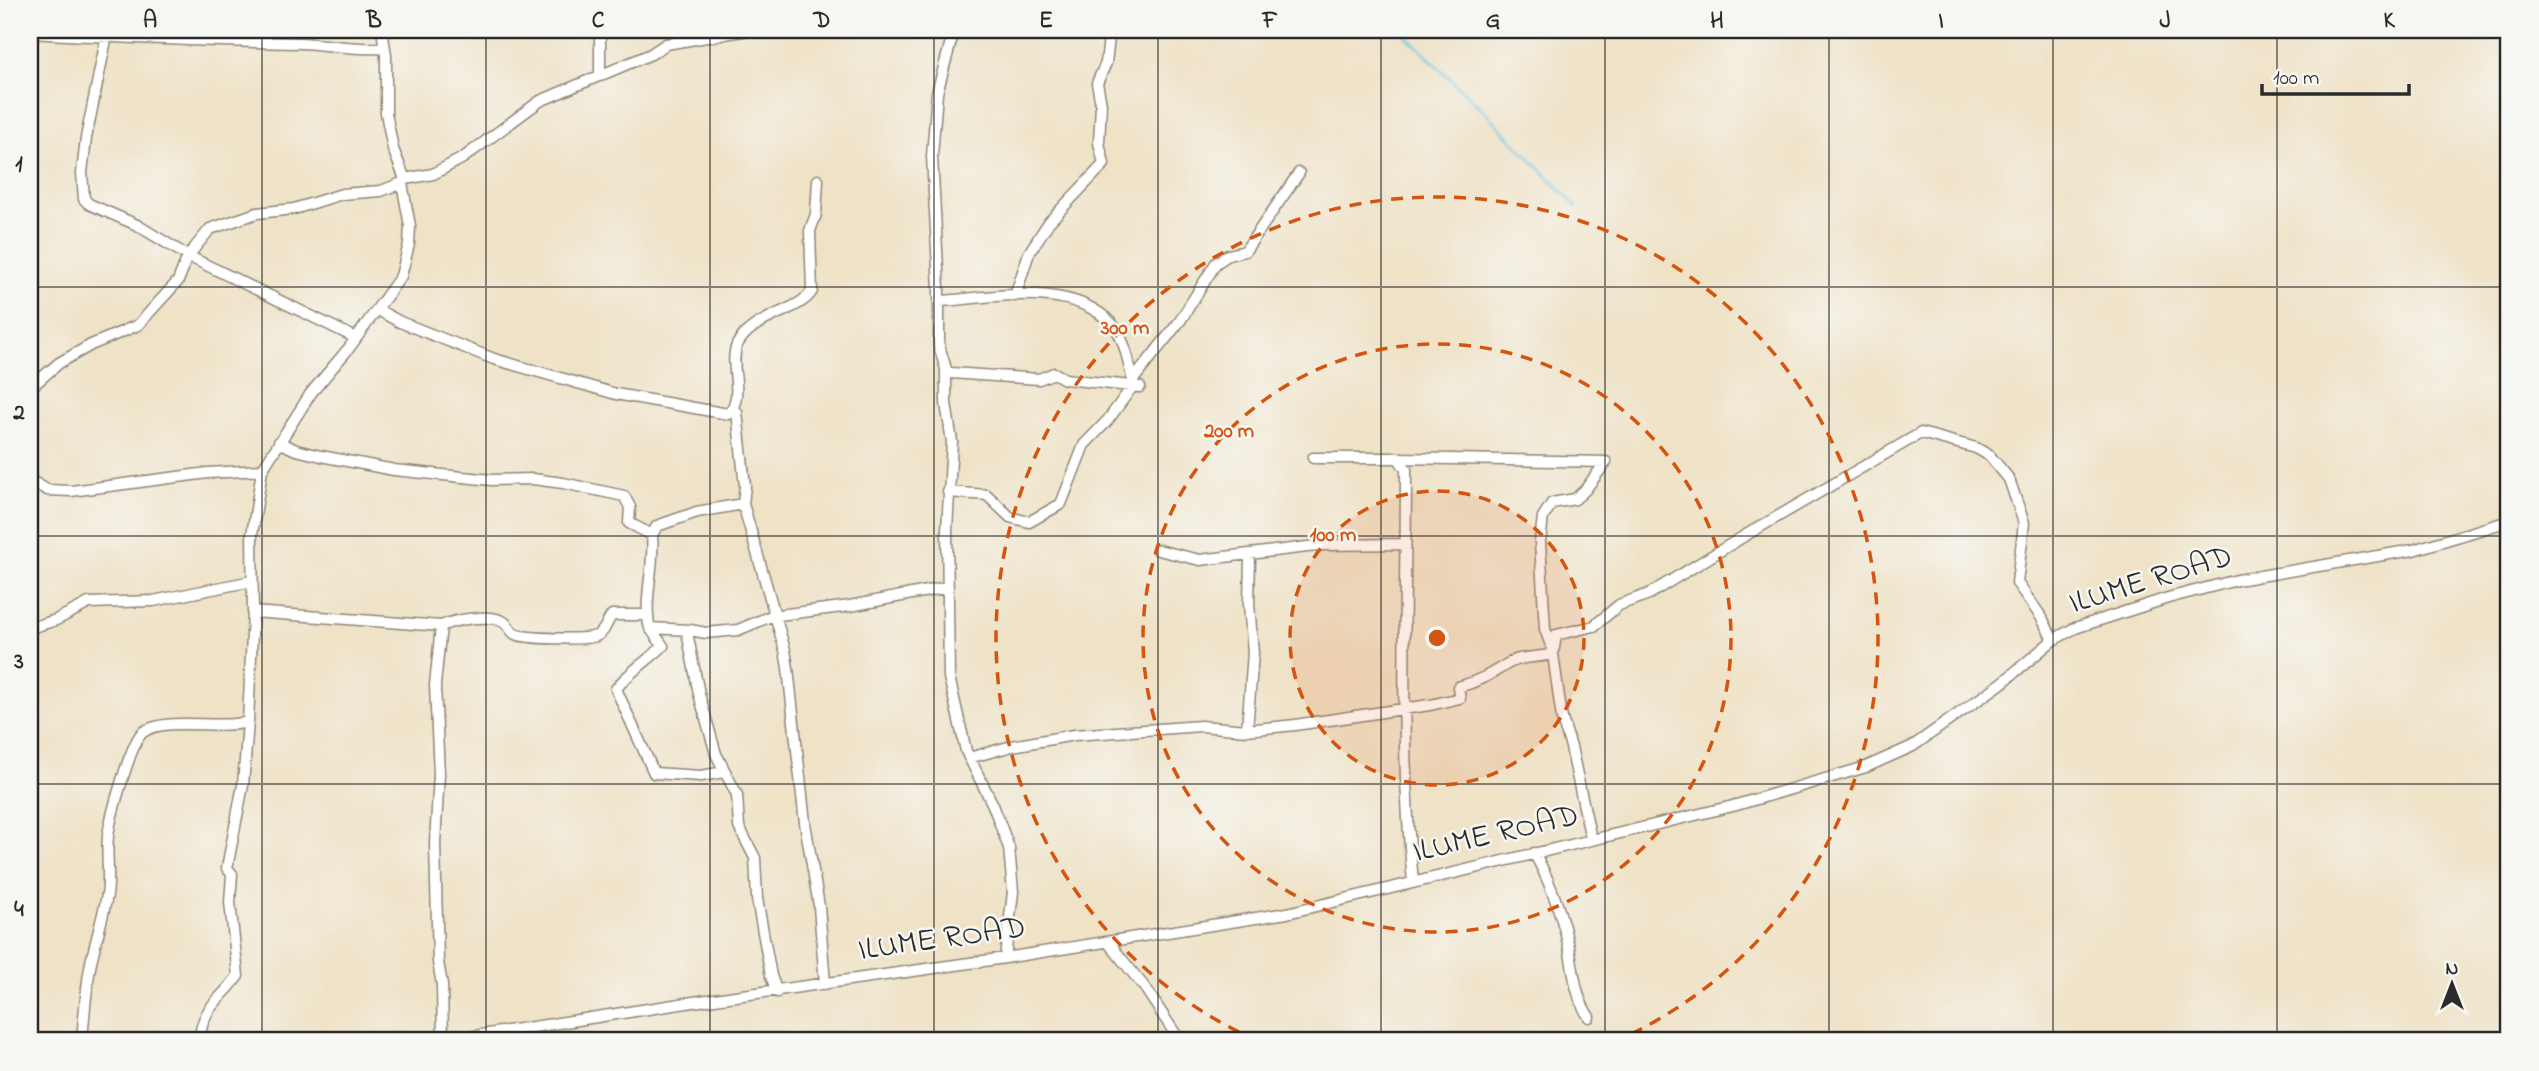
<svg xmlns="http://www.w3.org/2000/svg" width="2539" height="1071" font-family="'Indie Flower',sans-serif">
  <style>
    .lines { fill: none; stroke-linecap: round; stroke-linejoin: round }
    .stream { stroke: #63c3e1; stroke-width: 2.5 }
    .minor-casing { stroke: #8d8678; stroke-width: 13 }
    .minor { stroke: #fff; stroke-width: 10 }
    .grid { fill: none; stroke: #2b2b2b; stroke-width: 2; stroke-opacity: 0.55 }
    .ring { fill: none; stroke: #d5540f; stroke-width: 3.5; stroke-dasharray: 12 9 }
    .labels { text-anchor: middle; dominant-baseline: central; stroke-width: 5; stroke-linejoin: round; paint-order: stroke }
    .street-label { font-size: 32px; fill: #2b2b2b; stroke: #f6f6f2 }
    .centre { fill: #d5540f; stroke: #f6f6f2; stroke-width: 3.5 }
    .ring-label { font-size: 21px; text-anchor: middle; font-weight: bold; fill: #d5540f; stroke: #f6f6f2; stroke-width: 5; stroke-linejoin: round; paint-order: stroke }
    .neatline { fill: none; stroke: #2b2b2b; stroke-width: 2.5 }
    .grid-label { font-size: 23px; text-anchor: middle; font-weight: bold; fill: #2b2b2b }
  </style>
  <rect width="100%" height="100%" fill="#f6f6f2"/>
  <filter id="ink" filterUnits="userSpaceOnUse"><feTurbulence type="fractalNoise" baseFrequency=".0143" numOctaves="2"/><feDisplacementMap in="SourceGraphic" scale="14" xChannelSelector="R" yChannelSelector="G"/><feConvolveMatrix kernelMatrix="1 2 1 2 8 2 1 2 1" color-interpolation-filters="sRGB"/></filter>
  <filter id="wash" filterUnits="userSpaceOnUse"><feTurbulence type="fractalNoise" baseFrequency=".00686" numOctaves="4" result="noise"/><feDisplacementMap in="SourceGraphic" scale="28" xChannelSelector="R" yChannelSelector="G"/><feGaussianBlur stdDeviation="1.57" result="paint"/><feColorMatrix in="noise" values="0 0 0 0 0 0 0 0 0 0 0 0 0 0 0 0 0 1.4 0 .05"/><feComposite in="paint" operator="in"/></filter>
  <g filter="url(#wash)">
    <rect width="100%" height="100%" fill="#efe2c6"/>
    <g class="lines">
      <path class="stream" d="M1400,30l87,84 90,93"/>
    </g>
  </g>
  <g filter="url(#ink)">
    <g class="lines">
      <g class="minor-casing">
        <path id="minor" d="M108,30l-22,108 -4,35 2,26 5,5 48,21 51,31 168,82
          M382,30l4,25v58l7,36 12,30
          M600,30v46
          M954,30l-17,63 -5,63 7,132v58l7,23v34l6,39 -5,88 2,147 17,74 27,54 16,43 4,44 -8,66
          M30,33c90,5 179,8 269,10 30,1 56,7 86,5
          M1015,296l14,-43 20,-31 55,-58 -5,-21 2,-39 -4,-21 9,-20 4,-33
          M939,301c53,-3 132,-21 173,23 13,13 16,39 21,56
          M378,310l22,12 94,37 122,35 112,20c18,-18 0,-49 9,-69 15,-30 63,-33 75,-54l-2,-60 6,-17 2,-34
          M951,373l88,6 15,-6 11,6 75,8
          M30,388l29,-25 32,-18 47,-20 40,-44 10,-25 22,-27 47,-16 37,-4 48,-15 39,-3 21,-8 3,-4 28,-5 30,-16 77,-57 111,-47 15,-10 82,-14
          M737,412l8,74 -2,18 42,146 3,18 17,155 14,83 6,78
          M279,442l17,8 25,6 73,14 98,10 41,-1 30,4 61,13 6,11 -1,16 23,12c3,30 -8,60 -3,90l1,3 40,2
          M1313,458h85l8,11c0,138 -7,276 7,413
          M1398,458l208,4 -21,28 -10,9 -23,4 -9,14 -3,25 5,87 7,19
          M30,480l17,10 24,1 137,-18 54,-3
          M948,492l39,3 23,22 19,5 32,-18 23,-59 24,-25 24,-33 1,-7 47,-59 36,-58 12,-8 17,-4 54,-78
          M652,535l5,-9 40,-14 46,-8
          M1158,550l42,10 124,-15 81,-1
          M253,612l188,14 -6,59 4,89 -4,69 3,119 4,23 1,55
          M441,626c14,-6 49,-13 63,-4 5,3 6,9 11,12 11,5 70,6 81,2 10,-4 10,-14 16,-21h35
          M30,628l26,-8 33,-17 64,-2 99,-20
          M650,628l13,18c-14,14 -37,28 -47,43l38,84 47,3 23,-4
          M1553,654l9,65 9,28 20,92
          M1247,730l6,-77 -4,-49 1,-49
          M969,758l43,-12 62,-11 127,-9 46,4 48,-5 135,-20 30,-7 -2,-11c20,-5 33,-13 51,-24 11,-7 30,-5 44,-9l3,-19 38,-9 25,-21 30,-11 97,-59 175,-102 55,15 14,8 19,23 15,44 -7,60 25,35 11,22
          M1534,853c15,26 26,57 33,86 7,26 6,55 22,78
          M1108,942l37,46 35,53
          M777,992l-6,-16 -14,-77 -2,-41 -16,-31 -2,-32 -21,-41 -17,-60 -12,-62 3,-2 16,3 32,-3 33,-14 79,-10 98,-19
          M82,1041c2,-26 4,-53 9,-79 5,-22 12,-45 16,-67 3,-19 -1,-39 1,-59 2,-17 23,-95 35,-104 24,-16 76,-2 105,-10l5,-110 -1,-77 10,-65 49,-77 38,-45 52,-72 8,-32 1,-18 -8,-43
          M199,1041c5,-38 19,-37 39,-65l-8,-74 2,-28 -5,-6 16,-83 5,-63
          M443,1041l250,-39 312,-44 282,-45 446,-107 133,-39 47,-21 89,-63 51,-43 22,-12 93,-30 69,-18 176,-30 96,-29"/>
      </g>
      <use href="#minor" class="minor"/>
    </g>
  </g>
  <path class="grid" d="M262,30v1011M486,30v1011M710,30v1011M934,30v1011M1158,30v1011M1381,30v1011M1605,30v1011M1829,30v1011M2053,30v1011M2277,30v1011M30,287h2479M30,536h2479M30,784h2479"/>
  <circle cx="1437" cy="638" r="147" fill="#d5540f" fill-opacity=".12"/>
  <g class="ring">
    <circle cx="1437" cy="638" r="147"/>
    <circle cx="1437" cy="638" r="294"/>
    <path d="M1258 1041A441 441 0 1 1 1616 1041"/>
  </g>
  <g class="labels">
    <g class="street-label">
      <text transform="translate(2151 581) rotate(-17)">ILUME ROAD</text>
      <text transform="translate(1496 835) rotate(-13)">ILUME ROAD</text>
      <text transform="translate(942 940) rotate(-8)">ILUME ROAD</text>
    </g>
  </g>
  <circle cx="1437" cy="638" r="10" class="centre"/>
  <g class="ring-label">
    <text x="1125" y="334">300 m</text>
    <text x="1229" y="437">200 m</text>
    <text x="1333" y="541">100 m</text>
  </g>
  <rect width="2539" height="1071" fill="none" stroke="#f6f6f2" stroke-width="77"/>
  <g transform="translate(2452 984)" stroke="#f6f6f2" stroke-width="5" paint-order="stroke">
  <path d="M0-5L12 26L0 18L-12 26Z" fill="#2b2b2b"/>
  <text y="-10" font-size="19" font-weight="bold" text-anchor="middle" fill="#2b2b2b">N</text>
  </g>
  <path d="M2262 84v10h147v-10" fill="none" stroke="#2b2b2b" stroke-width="3.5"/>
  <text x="2273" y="84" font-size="21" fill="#2b2b2b" stroke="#f6f6f2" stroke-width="5" paint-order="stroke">100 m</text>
  <rect x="38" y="38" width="2462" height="994" class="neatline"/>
  <g class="grid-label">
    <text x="150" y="27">A</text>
    <text x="374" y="27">B</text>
    <text x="598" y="27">C</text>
    <text x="822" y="27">D</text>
    <text x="1046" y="27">E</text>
    <text x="1270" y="27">F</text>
    <text x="1493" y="27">G</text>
    <text x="1717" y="27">H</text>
    <text x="1941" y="27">I</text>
    <text x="2165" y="27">J</text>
    <text x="2389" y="27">K</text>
    <text x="19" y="171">1</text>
    <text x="19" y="419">2</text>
    <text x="19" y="668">3</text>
    <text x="19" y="916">4</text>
  </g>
</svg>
